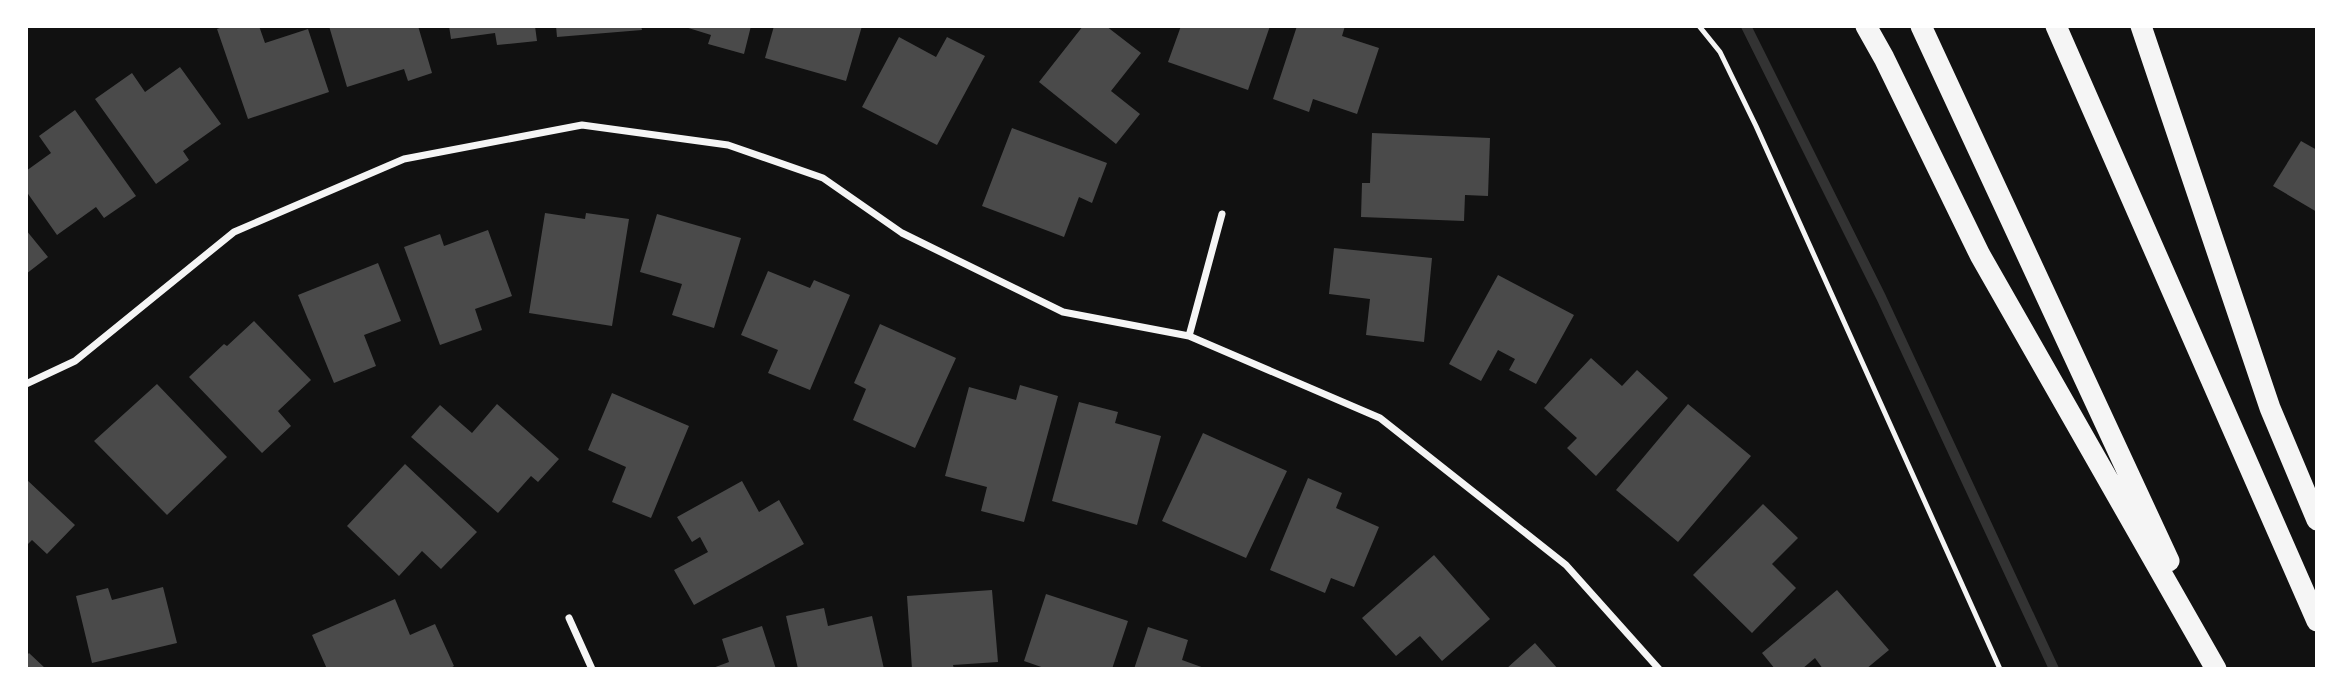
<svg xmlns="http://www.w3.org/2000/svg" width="2343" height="695" font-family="Ubuntu,sans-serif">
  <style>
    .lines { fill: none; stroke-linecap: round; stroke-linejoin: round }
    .stream { stroke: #333; stroke-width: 10 }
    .building { fill: #4a4a4a }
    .service { stroke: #f5f5f5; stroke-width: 5 }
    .minor { stroke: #f5f5f5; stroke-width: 7 }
    .motorway { stroke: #f5f5f5; stroke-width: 21 }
  </style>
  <rect width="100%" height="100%" fill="#111"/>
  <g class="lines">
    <path class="stream" d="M1746,26l135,271 173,372"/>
  </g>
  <path class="building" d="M225,26h34l6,17 43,-14 21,63 -81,27 -31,-90z
    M329,26h89l14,47 -24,8 -4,-12 -57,18z
    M449,26h86l2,15 -40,4 -2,-12 -44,6z
    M556,26h85l1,4 -85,7z
    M682,26h69l-7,28 -36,-10 3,-9z
    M774,26h88l-16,55 -81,-23z
    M1083,26h23l35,27 -30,38 29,23 -24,30 -77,-62z
    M1181,26h89l-22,64 -80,-28z
    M1297,26h48l-3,10 37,12 -22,66 -44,-15 -4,13 -36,-13z
    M899,37l37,20 11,-20 38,19 -48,89 -75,-38z
    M180,67l41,57 -38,27 6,9 -33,24 -61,-85 37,-26 13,19z
    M75,110l61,86 -32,22 -8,-11 -39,28 -31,-44v-20l25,-18 -12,-17z
    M1012,128l95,35 -15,40 -13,-6 -15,40 -82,-31z
    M1372,133l118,5 -2,58 -23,-1 -1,26 -103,-4 1,-34h8z
    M2301,141l16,9v62l-44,-26z
    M545,213l40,6 1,-6 43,6 -17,107 -83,-13z
    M657,214l84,24 -27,90 -42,-13 10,-31 -42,-12z
    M26,230l22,27 -22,17z
    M488,230l24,66 -37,13 7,21 -42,15 -36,-98 36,-13 4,12z
    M1334,248l98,10 -8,84 -58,-7 4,-36 -41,-5z
    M378,263l23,58 -37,14 12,31 -42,17 -36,-88z
    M768,271l42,17 4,-8 36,15 -40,95 -42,-17 10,-23 -37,-15z
    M1498,275l76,40 -38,69 -27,-14 6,-11 -17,-9 -17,31 -32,-17z
    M254,321l57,59 -33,31 13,15 -29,27 -73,-76 35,-33 3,2z
    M880,324l76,34 -41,90 -62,-28 13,-31 -12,-6z
    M1591,358l31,28 15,-16 31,28 -72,78 -29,-28 10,-10 -33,-30z
    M157,384l70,73 -60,58 -73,-74z
    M1020,385l38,11 -34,126 -43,-11 6,-24 -42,-11 24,-89 47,13z
    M612,393l77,33 -38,92 -39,-16 14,-35 -38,-17z
    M1079,402l39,10 -3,11 46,13 -24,89 -85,-24z
    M497,404l62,55 -21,23 -7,-6 -33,37 -87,-76 29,-32 32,28z
    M1688,404l63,52 -73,86 -62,-52z
    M1203,433l84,38 -41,87 -84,-37z
    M405,464l72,68 -36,37 -19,-18 -23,25 -52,-50z
    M1308,478l34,15 -6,15 43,19 -25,60 -23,-9 -6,15 -55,-23z
    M26,479l49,46 -28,29 -15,-14 -6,6z
    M742,481l17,31 20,-12 25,44 -110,61 -20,-35 34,-18 -8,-15 -8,5 -15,-25z
    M1763,504l35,34 -26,26 24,24 -44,45 -59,-58z
    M1434,555l56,64 -48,42 -22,-25 -24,20 -34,-38z
    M163,587l14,56 -85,20 -16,-67 32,-8 4,12z
    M992,590l6,72 -45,3 1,4h-42l-5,-73z
    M1837,590l52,60 -23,19h-43l-8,-11 -13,11h-27l-13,-16z
    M1046,594l82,27 -16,48h-65l-23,-8z
    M395,599l15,36 25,-11 19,42 -5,3h-122l-15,-34z
    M824,608l4,18 44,-10 12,53h-86l-12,-53z
    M762,626l14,43h-66l19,-7 -7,-23z
    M1148,627l40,13 -6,20 25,9h-73z
    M1535,643l23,26h-52z
    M29,653l17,16h-20v-13z"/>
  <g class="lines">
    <path class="service" d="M1699,26l21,26 36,74 244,543"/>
    <path class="minor" d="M1189,336l33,-122
      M26,384l49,-23 159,-129 170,-73 178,-34 146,20 95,33 79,55 161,79 126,24 191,82 186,147 93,104
      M569,618l23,51"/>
    <path class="motorway" d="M1866,26l18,32 96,197 236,414
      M1921,26l248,535
      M2056,26l261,595
      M2141,26l129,382 47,112"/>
  </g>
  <rect width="2343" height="695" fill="none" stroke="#ffffff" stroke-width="56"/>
</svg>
